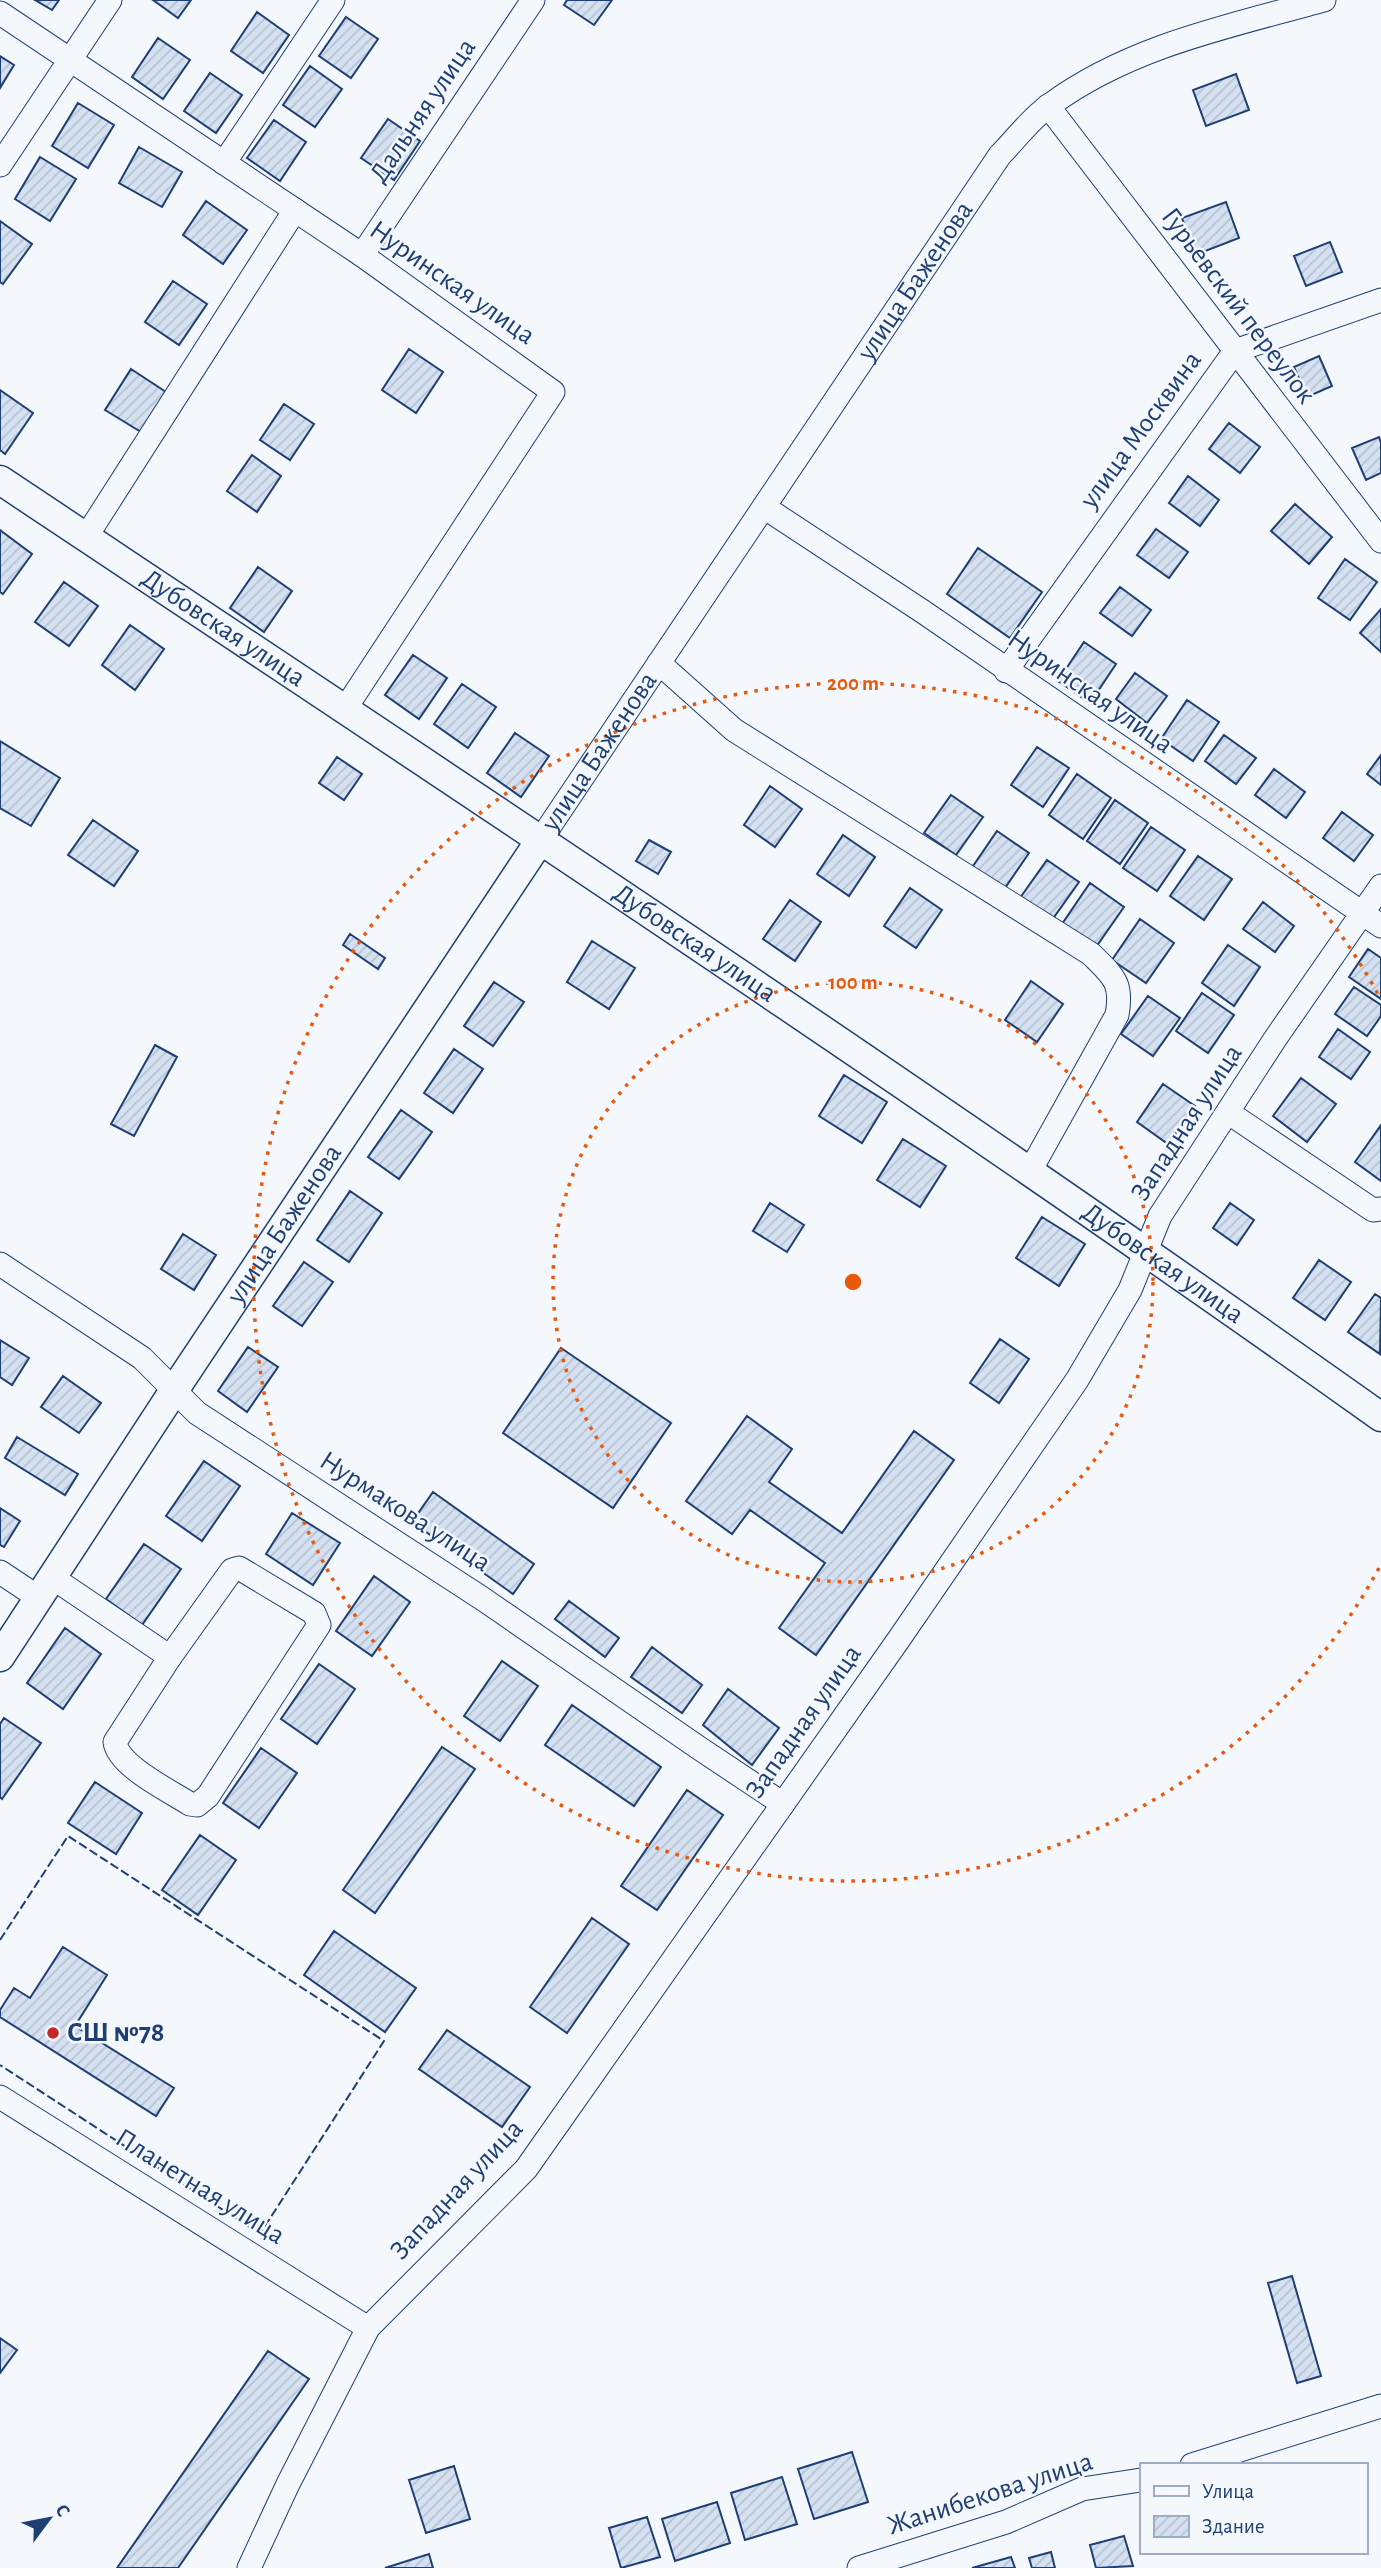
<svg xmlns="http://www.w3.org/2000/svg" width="1381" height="2568" font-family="'Alegreya Sans',sans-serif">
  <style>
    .building { fill: url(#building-hatch); stroke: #1d3f73; stroke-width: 2 }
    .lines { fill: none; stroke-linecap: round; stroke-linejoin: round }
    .minor-casing { stroke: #1d3f73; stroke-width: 25 }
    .major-casing { stroke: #1d3f73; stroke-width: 31 }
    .minor { stroke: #f4f7fb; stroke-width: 23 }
    .major { stroke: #f4f7fb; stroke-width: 28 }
    .fence { stroke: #1d3f73; stroke-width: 2; stroke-dasharray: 9 3.5; stroke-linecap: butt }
    .ring { fill: none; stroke: #e8590c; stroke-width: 3.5; stroke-dasharray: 3.5 7 }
    .poi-dot { fill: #c62828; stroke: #f4f7fb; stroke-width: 2.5 }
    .labels { text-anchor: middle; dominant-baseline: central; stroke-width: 5; stroke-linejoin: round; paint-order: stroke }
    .street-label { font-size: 28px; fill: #1d3f73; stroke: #f4f7fb }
    .poi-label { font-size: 28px; font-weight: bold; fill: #1d3f73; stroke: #f4f7fb; text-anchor: start }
    .centre { fill: #e8590c; stroke: #f4f7fb; stroke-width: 3.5 }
    .ring-label { font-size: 21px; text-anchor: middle; font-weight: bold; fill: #e8590c; stroke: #f4f7fb; stroke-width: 5; stroke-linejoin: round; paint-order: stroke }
  </style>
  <defs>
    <pattern id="building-hatch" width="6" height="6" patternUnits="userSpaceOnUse" patternTransform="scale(1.75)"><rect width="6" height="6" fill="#d5e0f0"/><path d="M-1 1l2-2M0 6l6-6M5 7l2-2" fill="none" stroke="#b6c1d1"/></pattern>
  </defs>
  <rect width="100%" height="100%" fill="#f4f7fb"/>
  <path class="building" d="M35,0h24l-7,10z
    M153,0h38l-13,18z
    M567,0h45l-18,25 -30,-20z
    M257,12l32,23 -26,38 -32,-22z
    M346,17l32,22 -27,39 -32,-22z
    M158,38l32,22 -27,39 -31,-22z
    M0,56l14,9 -14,23z
    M310,66l32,23 -27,38 -32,-22z
    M210,73l32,22 -26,38 -32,-22z
    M1236,74l13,36 -43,16 -13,-36z
    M78,103l36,22 -26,43 -36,-22z
    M388,119l32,22 -26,39 -33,-22z
    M274,120l32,22 -26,39 -33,-23z
    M139,147l43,25 -20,35 -43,-24z
    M40,157l36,22 -26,42 -35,-22z
    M206,201l41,29 -24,34 -40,-29z
    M1226,202l13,36 -44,17 -13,-37z
    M0,221l32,23 -29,40 -3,-2z
    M1330,242l12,30 -36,14 -12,-30z
    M173,281l34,23 -28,41 -34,-23z
    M409,349l34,23 -27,41 -34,-23z
    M1319,356l13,30 -25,11 -13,-30z
    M131,369l35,23 -25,40 -36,-22z
    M0,390l33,23 -28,41 -5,-4z
    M284,404l30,20 -24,36 -30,-20z
    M1229,423l31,24 -20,26 -31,-24z
    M1379,437l2,6v30l-15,7 -14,-32z
    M252,455l29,21 -24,36 -30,-21z
    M1188,476l31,24 -19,26 -31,-23z
    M1295,504l37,33 -23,27 -38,-33z
    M1156,529l32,23 -19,26 -32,-23z
    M0,530l32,24 -29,40 -3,-2z
    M978,548l64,44 -32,46 -63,-44z
    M1345,559l32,23 -27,38 -32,-22z
    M258,567l34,24 -28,41 -34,-24z
    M64,582l34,24 -29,40 -34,-24z
    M1120,587l31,23 -19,26 -32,-23z
    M1381,609v43l-21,-19z
    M130,625l34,24 -29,41 -33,-25z
    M1084,642l32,22 -26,39 -32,-22z
    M413,655l34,23 -28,41 -34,-24z
    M1135,673l32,23 -20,27 -31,-24z
    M462,684l34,23 -28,41 -34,-24z
    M1187,700l32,22 -26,39 -32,-22z
    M515,733l34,23 -28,41 -34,-24z
    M1224,735l32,23 -20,26 -31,-23z
    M0,741l60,37 -29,48 -31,-18z
    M1037,747l32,21 -26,39 -32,-22z
    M1381,755v30l-14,-11z
    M337,757l25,17 -18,26 -25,-17z
    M1274,769l31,23 -19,26 -31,-23z
    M1077,774l34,24 -28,41 -34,-24z
    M770,786l32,23 -27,38 -31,-22z
    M951,795l32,22 -27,38 -32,-22z
    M1115,800l33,23 -28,41 -33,-23z
    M1342,812l31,23 -19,26 -31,-23z
    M93,820l45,31 -24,35 -46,-31z
    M1151,827l34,23 -28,41 -34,-23z
    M997,831l32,22 -26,38 -32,-22z
    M843,835l32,22 -26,39 -32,-22z
    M649,840l22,12 -13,22 -22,-13z
    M1198,856l34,23 -28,41 -34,-24z
    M1047,860l32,22 -27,38 -32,-22z
    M1090,883l34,24 -28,40 -34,-23z
    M910,888l32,22 -26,38 -32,-22z
    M790,900l31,22 -26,39 -32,-22z
    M1263,902l31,24 -19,26 -32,-23z
    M1140,919l34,24 -28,40 -34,-23z
    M350,934l35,24 -7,11 -35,-24z
    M592,941l43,27 -26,41 -42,-27z
    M1228,945l32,22 -26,39 -32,-23z
    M1368,949l13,9v41l-32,-22z
    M1031,981l32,23 -26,38 -32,-22z
    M494,982l30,20 -31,44 -29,-20z
    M1354,987l27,18v11l-14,20 -32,-22z
    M1202,993l32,22 -26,38 -32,-22z
    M1148,996l32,22 -27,38 -32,-22z
    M1338,1029l32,23 -19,27 -32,-22z
    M155,1045l22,12 -43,79 -23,-12z
    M454,1049l29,20 -30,44 -29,-20z
    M844,1075l43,27 -25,41 -43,-27z
    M1301,1078l35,26 -29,38 -34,-26z
    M1163,1084l32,22 -27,38 -31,-22z
    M401,1110l31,22 -33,47 -31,-22z
    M1381,1125v56l-26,-19z
    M903,1139l43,27 -26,41 -43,-27z
    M350,1191l32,22 -33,49 -32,-22z
    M770,1203l34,22 -17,27 -34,-21z
    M1230,1203l24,17 -17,25 -24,-17z
    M1042,1217l43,27 -26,42 -43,-28z
    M183,1234l33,21 -22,35 -33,-21z
    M1319,1260l32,22 -26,38 -32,-22z
    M304,1262l29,20 -31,44 -29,-20z
    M1375,1294l6,4 -1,56 -32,-22z
    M1000,1339l29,20 -30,44 -29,-20z
    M0,1340l29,18 -17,27 -12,-8z
    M248,1347l30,20 -31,45 -29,-21z
    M561,1348l110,75 -58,85 -110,-75z
    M63,1376l38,27 -22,30 -38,-26z
    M747,1416l45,33 -23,33 73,51 72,-102 40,29 -138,195 -37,-27 46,-65 -75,-53 -18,24 -46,-33z
    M17,1437l61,37 -13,21 -60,-37z
    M204,1461l36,25 -38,55 -36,-25z
    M433,1492l101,72 -21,30 -101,-72z
    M0,1508l20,13 -16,26 -4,-2z
    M292,1513l48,30 -27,42 -47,-31z
    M144,1544l37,25 -39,56 -36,-26z
    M374,1576l36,26 -38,54 -36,-25z
    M569,1601l50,37 -14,19 -50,-38z
    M65,1628l36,26 -38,55 -36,-26z
    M652,1647l50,38 -20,28 -51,-36z
    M502,1661l36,25 -38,55 -36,-25z
    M319,1664l36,25 -38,55 -36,-25z
    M728,1689l51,39 -27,37 -49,-40z
    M572,1705l89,62 -27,39 -89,-61z
    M4,1718l37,25 -39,56 -2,-2v-73z
    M442,1747l33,22 -100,144 -32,-23z
    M261,1748l36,25 -38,55 -36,-25z
    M95,1782l47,31 -26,41 -48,-31z
    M687,1790l36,25 -66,95 -36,-24z
    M200,1835l36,25 -38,55 -36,-25z
    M592,1918l37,26 -62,89 -37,-26z
    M334,1931l82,57 -31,44 -81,-57z
    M63,1947l44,28 -32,51 99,62 -18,28 -156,-99v-7l14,-22 16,10z
    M447,2030l83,57 -28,40 -83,-58z
    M1292,2276l29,100 -24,7 -29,-100z
    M0,2338l17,12 -17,23z
    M268,2351l41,28 -131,189h-61z
    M852,2452l16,50 -54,17 -16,-50z
    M454,2466l16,53 -44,14 -17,-53z
    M782,2477l15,47 -52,16 -14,-47z
    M717,2502l13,41 -55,18 -13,-42z
    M647,2517l13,40 -39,11 -12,-40z
    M1124,2536l9,30 -37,2 -6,-23z
    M1051,2552l4,16h-23l-3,-10z
    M429,2554l4,14h-48z
    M1011,2557l4,11h-43z"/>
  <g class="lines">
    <g class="minor-casing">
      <g id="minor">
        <path d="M0,13l362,242 191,137 -208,317"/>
        <path d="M1048,106l333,435"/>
        <path d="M224,163l109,-163"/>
        <path d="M0,165l110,-165"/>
        <path d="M362,255l171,-255"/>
        <path d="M764,507l158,104 459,315"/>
        <path d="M86,537l209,-327"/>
        <path d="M659,663l75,67 357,224c22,22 32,28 26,61l-87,156"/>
        <path d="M1006,671l229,-320 146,-51"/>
        <path id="s1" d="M541,839l459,-684c16,-16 31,-37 50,-50 80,-59 180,-79 274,-105"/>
        <path d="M1229,1113l144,97 8,-1"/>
        <path d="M0,1264l142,94 55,55 286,186 216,149 84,56"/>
        <path d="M239,1568l75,45 5,12 -111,171 -11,9 -7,-1c-20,-13 -72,-38 -75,-62l55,-85 62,-87z"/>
        <path d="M0,1572l39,26"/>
        <path d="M53,1578l117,79"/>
        <path d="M0,2097l368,231"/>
        <path d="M1192,2465l189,-59"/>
        <path d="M249,2568l39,-84 80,-156 158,-159 373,-530 178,-259 53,-90 30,-74 115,-177 106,-153"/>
        <path d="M859,2568l147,-46 76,-33 59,-9"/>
      </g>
    </g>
    <g class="major-casing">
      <g id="major">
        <path id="s2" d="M0,480c463,308 928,615 1381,937"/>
        <path id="s3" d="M0,1657l175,-268 366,-550"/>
      </g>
    </g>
    <use href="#minor" class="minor"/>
    <use href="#major" class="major"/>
    <path class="fence" d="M0,1940l68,-104 316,205 -124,193 -260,-169"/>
  </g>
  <g class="ring">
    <circle cx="853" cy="1282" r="300"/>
    <path d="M1379 1568A599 599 0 1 1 1379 996"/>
  </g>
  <circle class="poi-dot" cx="53" cy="2033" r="7"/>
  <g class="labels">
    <g class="street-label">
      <text transform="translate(423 111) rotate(-56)">Дальняя улица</text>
      <text stroke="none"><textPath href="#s1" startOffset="672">улица Баженова</textPath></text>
      <text transform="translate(452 283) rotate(35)">Нуринская улица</text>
      <text transform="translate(1238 306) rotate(53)">Гурьевский переулок</text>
      <text transform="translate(1141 430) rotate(-54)">улица Москвина</text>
      <text stroke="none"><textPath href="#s2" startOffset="268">Дубовская улица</textPath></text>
      <text transform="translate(1090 692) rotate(35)">Нуринская улица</text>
      <text stroke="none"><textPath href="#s1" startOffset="105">улица Баженова</textPath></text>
      <text stroke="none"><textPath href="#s2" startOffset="835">Дубовская улица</textPath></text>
      <text transform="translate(1187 1123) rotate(-57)">Западная улица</text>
      <text stroke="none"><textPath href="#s3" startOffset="518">улица Баженова</textPath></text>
      <text stroke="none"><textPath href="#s2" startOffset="1402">Дубовская улица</textPath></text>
      <text transform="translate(405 1512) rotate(33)">Нурмакова улица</text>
      <text transform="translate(804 1722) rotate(-55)">Западная улица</text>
      <text transform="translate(200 2187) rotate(32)">Планетная улица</text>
      <text transform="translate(457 2190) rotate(-47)">Западная улица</text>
      <text transform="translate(990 2494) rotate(-18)">Жанибекова улица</text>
    </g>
    <g class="poi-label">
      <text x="67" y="2033">СШ №78</text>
    </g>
  </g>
  <circle cx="853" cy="1282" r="10" class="centre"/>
  <g class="ring-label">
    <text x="853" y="690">200 m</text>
    <text x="853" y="989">100 m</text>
  </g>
  <rect x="1140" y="2463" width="228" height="91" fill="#f4f7fb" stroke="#9eadc5" stroke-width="2"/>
  <rect x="1154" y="2486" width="35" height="10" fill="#f4f7fb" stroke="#9eadc5" stroke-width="2"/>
  <text x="1202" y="2498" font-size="21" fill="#1d3f73">Улица</text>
  <rect x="1154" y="2516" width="35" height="21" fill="url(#building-hatch)" stroke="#9eadc5" stroke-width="2"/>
  <text x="1202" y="2533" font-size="21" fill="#1d3f73">Здание</text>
  <g transform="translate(49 2519) rotate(58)" stroke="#f4f7fb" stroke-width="5" paint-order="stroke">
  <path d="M0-5L12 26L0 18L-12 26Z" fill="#1d3f73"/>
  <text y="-10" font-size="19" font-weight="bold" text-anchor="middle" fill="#1d3f73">С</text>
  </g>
</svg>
